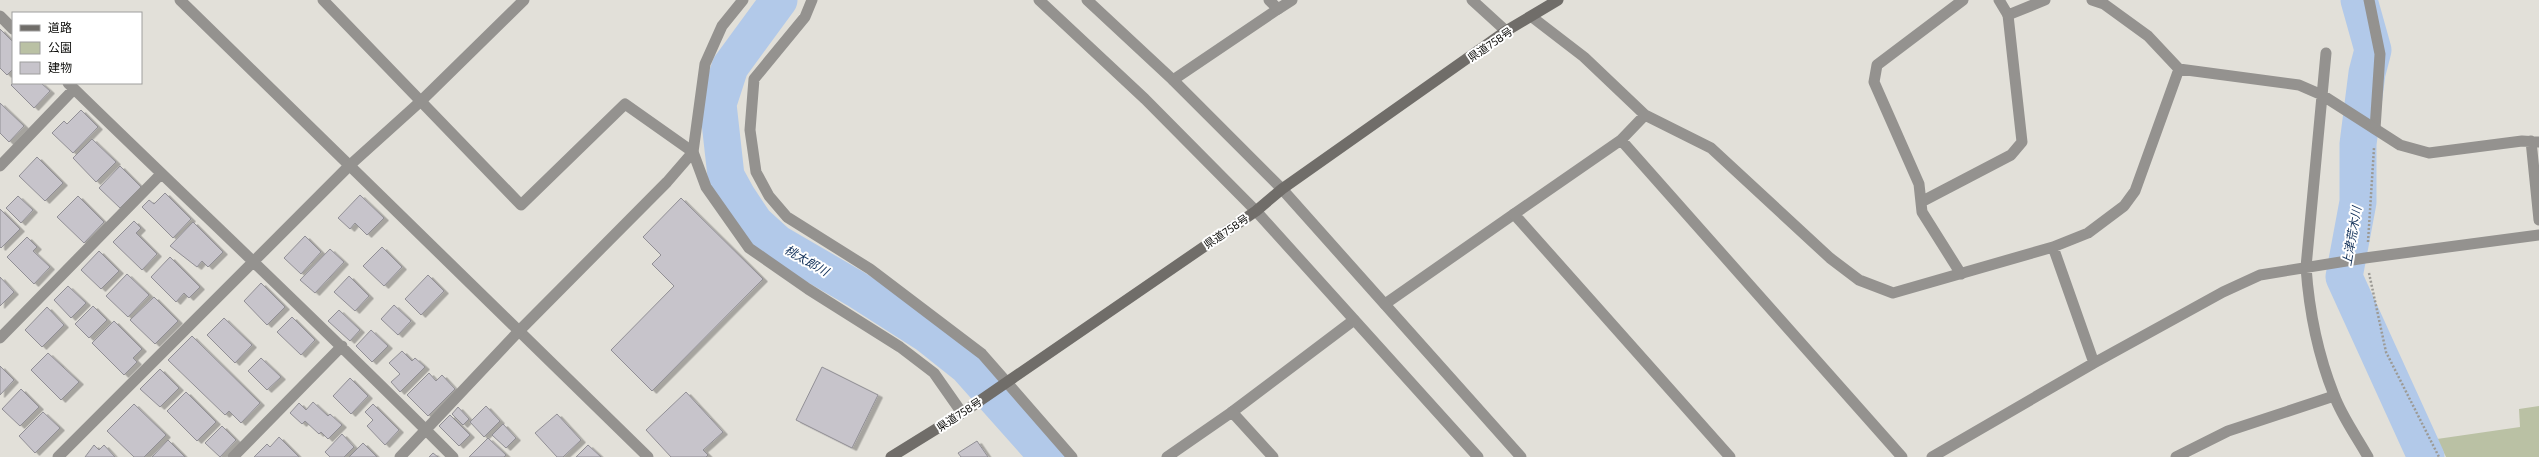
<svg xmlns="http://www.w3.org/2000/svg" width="2539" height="457" font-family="'Exo 2','Noto Sans JP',sans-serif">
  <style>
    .green { fill: #bac1a4 }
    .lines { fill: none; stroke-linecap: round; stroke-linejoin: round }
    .river { stroke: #b2c9e9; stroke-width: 37 }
    .building { fill: #c7c4cb; stroke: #918f95; filter: url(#shadow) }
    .path { stroke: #9c9a95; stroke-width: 2.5; stroke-dasharray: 2 2; stroke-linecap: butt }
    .service { stroke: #94928f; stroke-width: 11 }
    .minor { stroke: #94928f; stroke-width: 11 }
    .tertiary { stroke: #94928f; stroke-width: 11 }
    .secondary { stroke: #706d69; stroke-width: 11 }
    .labels { text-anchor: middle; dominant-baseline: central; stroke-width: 4; stroke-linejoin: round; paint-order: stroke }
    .street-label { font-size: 11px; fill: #0c0c09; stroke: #fff }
    .water-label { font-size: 12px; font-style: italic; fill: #102f58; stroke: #fff }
  </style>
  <defs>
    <filter id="shadow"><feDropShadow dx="4.5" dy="2.5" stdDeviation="0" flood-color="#0004"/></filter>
  </defs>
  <rect width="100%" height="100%" fill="#e2e0d9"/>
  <path class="green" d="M2539,406v51h-93l-9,-18 83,-12 -1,-18z"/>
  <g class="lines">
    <path class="river" d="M779,0l-49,67 -12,37 8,72 11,20 18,27 22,20 79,46 72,46 39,31 81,91
      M2359,0l14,50 -6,23 -9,71v58l-14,75 82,180"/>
  </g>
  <path class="building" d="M0,29l13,13v27l-6,6 -7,-7z
    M13,83h28l9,8 -16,17 -23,-23z
    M0,103l24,23 -15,16 -9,-9z
    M81,110l17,17 -25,26 -21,-20 12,-12 3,3z
    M92,139l24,23 -20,20 -23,-24z
    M37,157l26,26 -18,18 -26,-25z
    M120,166l21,21 -21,21 -21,-20z
    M165,193l26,26 -18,19 -31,-31 7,-7 5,4z
    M360,195l24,23 -17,17 -12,-12 -5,6 -12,-11z
    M18,196l15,14 -12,13 -15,-15z
    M78,196l26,26 -20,21 -27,-26z
    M681,198l82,81 -111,112 -41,-41 63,-64 -22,-22 9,-9 -18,-18z
    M0,209l20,20 -19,19 -1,-1z
    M134,221l7,7 -5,5 21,21 -15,16 -29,-28z
    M193,222l30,30 -15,15 -6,-6 -5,6 -27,-21z
    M305,236l16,16 -20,22 -17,-16z
    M27,237l10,10 -4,4 17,16 -16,17 -27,-27z
    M382,247l20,20 -18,19 -21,-20z
    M330,249l14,13 -29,31 -15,-13z
    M99,251l20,20 -18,18 -20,-19z
    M170,257l30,30 -11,11 -5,-5 -8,9 -25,-25z
    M127,274l22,21 -21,22 -22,-21z
    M428,275l16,16 -23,24 -16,-16z
    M349,276l20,20 -14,15 -21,-19z
    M0,277l14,15 -14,14z
    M261,283l24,24 -18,18 -23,-24z
    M68,286l18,17 -15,15 -17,-18z
    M154,297l24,24 -23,23 -25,-24z
    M394,305l17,16 -13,14 -17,-16z
    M93,306l14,14 -18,18 -14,-14z
    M47,307l17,18 -22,22 -17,-17z
    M339,310l21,20 -10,11 -22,-20z
    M292,317l23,23 -14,15 -24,-23z
    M224,318l28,27 -17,18 -28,-28z
    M114,321l28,28 -9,9 4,4 -13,13 -32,-32z
    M371,330l17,16 -16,16 -16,-16z
    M192,336l68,67 -19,20 -12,-12 -4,4 -57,-55z
    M402,351l10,10 3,-3 10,9 -25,25 -9,-10 9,-8 -11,-11z
    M48,353l31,29 -18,18 -30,-30z
    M261,358l20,19 -14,13 -19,-19z
    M0,366l14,14 -14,15z
    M822,367l56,28 -26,53 -56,-28z
    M160,369l19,19 -19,19 -20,-18z
    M429,373l7,8 6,-6 13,14 -27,27 -21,-21z
    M350,378l18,18 -17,18 -18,-18z
    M21,389l18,18 -19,19 -18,-17z
    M186,392l30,30 -19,19 -30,-30z
    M686,392l37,40 -20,18 5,5 -2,2h-35l-25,-27z
    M313,402l15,14 2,-2 12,11 -14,14 -7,-7 -2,2 -14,-13 -3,3 -12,-11 9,-10 7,7z
    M134,404l32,31 -22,22h-10l-27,-26z
    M373,404l26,26 -14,15 -18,-19 6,-6 -8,-8z
    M486,406l14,15 -16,16 -14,-15z
    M458,407l11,12 -6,6 -11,-11z
    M43,412l17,16 -25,25 -16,-17z
    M557,414l24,26 -18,17h-6l-22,-24z
    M450,415l20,20 -11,11 -20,-20z
    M503,424l13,14 -10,10 -14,-13z
    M222,426l14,14 -16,17 -15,-14z
    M342,434l12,13 -10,10h-14l-5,-5z
    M279,437l20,20h-45l13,-13 3,3z
    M488,438l18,17 -2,2h-35z
    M168,440l17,17h-33z
    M977,441l11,16h-27l-3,-4z
    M363,443l14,14h-28z
    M94,445l5,5 5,-5 11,12h-30z
    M588,445l13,12h-25z
    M433,453l5,4h-9z"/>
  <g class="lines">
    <path class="path" d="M2368,242l6,-94
      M2369,273l17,79 53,105"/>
    <path class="service" d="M180,0l468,457
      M323,0l198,205 104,-101 68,48
      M2369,0l11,54 -5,75
      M1173,80l105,-71
      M1921,202l90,-47 11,-13 -14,-127
      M1961,274l-39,-62 -3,-28 -45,-102 3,-17 86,-65
      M1385,304l129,-90
      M1232,412l122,-92"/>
    <path class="minor" d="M743,0l-21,26 -17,38 -12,88 13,35 43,61 59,41 92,58 34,26 28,40
      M812,0l-7,17 -51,62 -4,51 6,42 13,24 18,21 83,52 112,85 90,103
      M1269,0l9,9 14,-9
      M1472,0l34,31
      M1999,0l9,15 37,-15
      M2092,0l12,4 44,32 31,33 120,16 23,10 78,50 29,8 93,-12 17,1
      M0,16l13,13
      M1532,17l52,40 61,58 66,33 119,110 29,22 34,13 160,-46 35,-14 36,-27 11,-15 44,-122
      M2326,53l-20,214c3,43 12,88 28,128 8,22 23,42 34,62
      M68,83c128,125 259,247 385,374
      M1645,115l-24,25 -107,74 216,243
      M1621,140l281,317
      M2531,141l8,79
      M0,166l74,-77
      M2053,247l41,116
      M0,338l161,-164
      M58,457l292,-292 71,-64 103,-101
      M233,457l109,-111
      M400,457l118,-125 149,-150 26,-30
      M1167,457l65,-45 41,45
      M1932,457l162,-94 129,-71 37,-17 105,-17 174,-23
      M2176,457l52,-26 106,-35"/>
    <path class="tertiary" d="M1039,0l106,99 111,112 222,246
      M1087,0l86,80 109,109 239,268"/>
    <path class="secondary" d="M891,457l71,-44 294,-202 26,-22 224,-158 52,-31"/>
  </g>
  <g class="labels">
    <g class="street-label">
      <text transform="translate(1490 44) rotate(-34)">県道758号</text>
      <text transform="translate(1226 231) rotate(-34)">県道758号</text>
      <text transform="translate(959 414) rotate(-33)">県道758号</text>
    </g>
    <g class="water-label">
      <text transform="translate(2351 236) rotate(-80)">上津荒木川</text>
      <text transform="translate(807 260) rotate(30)">桃太郎川</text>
    </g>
  </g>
  <rect x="12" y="12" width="130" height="72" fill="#ffffff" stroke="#9e9e9d"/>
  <rect x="20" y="25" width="20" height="6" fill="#706d69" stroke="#9e9e9d"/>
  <text x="48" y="32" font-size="12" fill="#0c0c09">道路</text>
  <rect x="20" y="42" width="20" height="12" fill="#bac1a4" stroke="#9e9e9d"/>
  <text x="48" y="52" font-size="12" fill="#0c0c09">公園</text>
  <rect x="20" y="62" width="20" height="12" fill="#c7c4cb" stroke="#9e9e9d"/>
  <text x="48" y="72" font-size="12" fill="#0c0c09">建物</text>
</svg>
